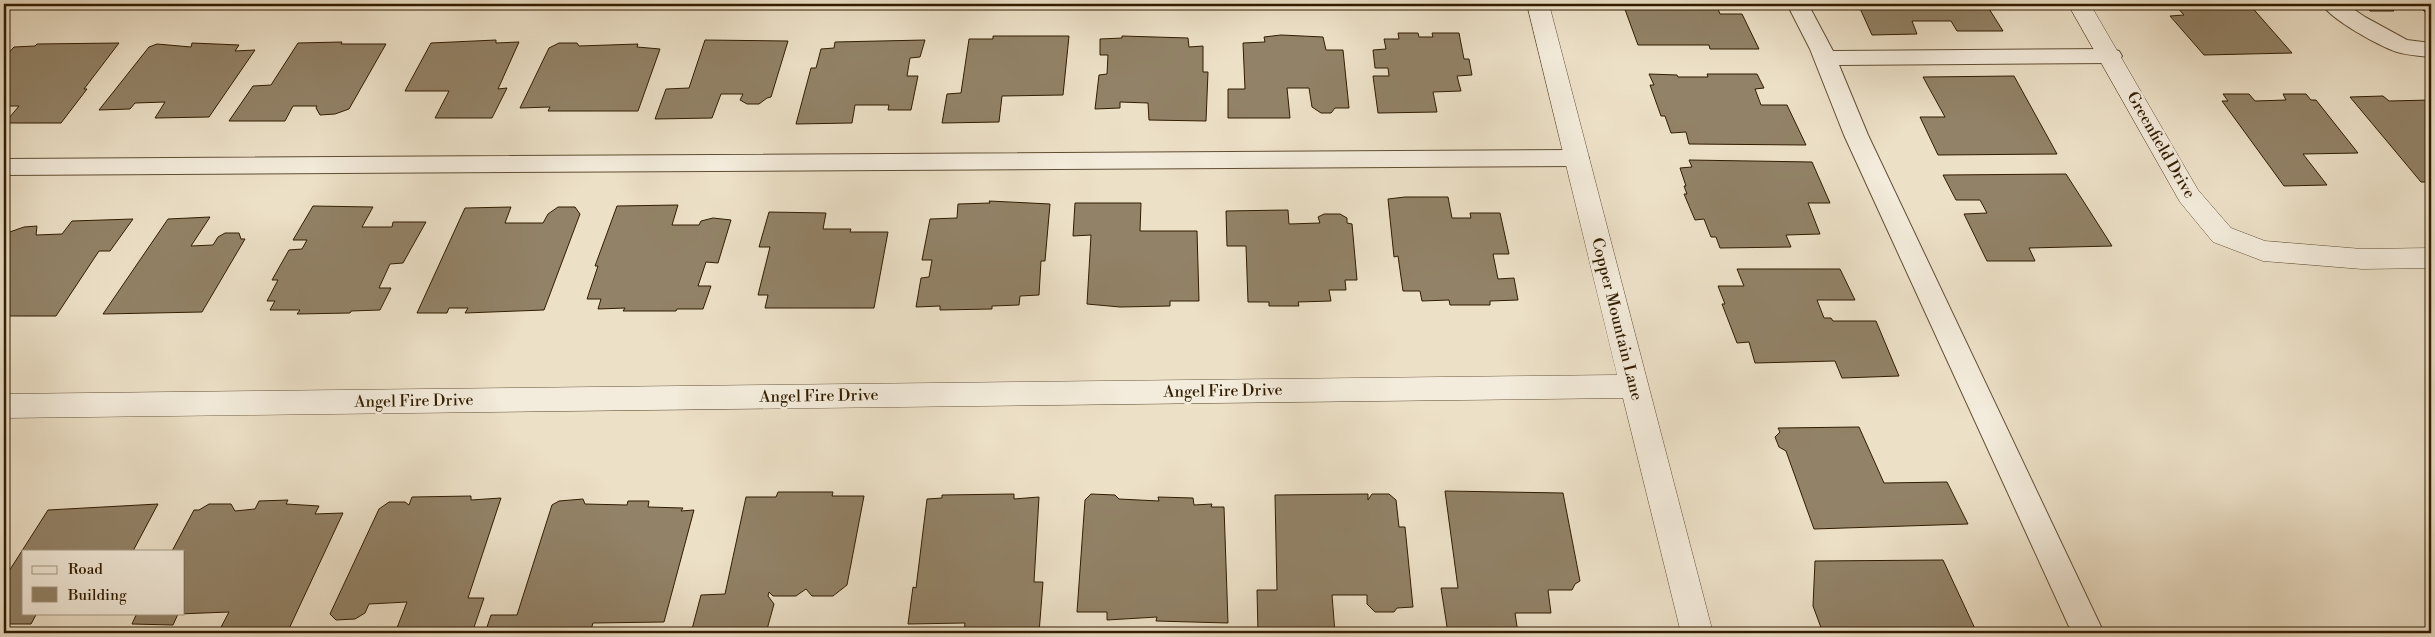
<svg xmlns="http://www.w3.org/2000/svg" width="2435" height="637" font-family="'Libre Bodoni',serif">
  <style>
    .building { fill: #928267; stroke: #311d00 }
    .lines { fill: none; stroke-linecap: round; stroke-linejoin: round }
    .service-casing { stroke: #604e32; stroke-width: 2 }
    .minor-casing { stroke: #604e32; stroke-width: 1 }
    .service { fill: #f3ebdb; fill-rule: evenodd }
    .minor { fill: #f3ebdb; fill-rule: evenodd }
    .labels { text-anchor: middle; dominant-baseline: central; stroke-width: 5; stroke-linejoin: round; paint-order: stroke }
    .street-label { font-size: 16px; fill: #311d00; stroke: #f3ebdb }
  </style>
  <rect width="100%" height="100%" fill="#ece0c7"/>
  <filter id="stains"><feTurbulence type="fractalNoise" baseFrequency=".004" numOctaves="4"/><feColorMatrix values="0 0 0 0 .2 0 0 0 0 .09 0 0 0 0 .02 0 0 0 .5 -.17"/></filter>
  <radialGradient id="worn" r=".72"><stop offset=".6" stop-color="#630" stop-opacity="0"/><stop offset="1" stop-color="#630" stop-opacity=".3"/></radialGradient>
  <path class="building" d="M1623,4h93l4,10h22l17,35h-49l-1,-4h-71z
    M1858,4h128l17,27h-46l-6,-10h-39l5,13 -45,1z
    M2178,4h71l43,49 -88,2 -34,-39 14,-1 -8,-9h4z
    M2363,4h24l7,7h-24z
    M2417,4h14v14z
    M1398,33h20l1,4h14l-1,-4h27l5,26h5l3,16 -15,1 4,15 -28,1 4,20 -59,1 -5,-37h16l-1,-8h-13l-2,-18 13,-1 -2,-10h15z
    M1281,35l42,2 3,13h17l6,58h-14l-4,5h-10l-9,-6 -3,-19h-22l3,30h-62v-29h17l-2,-46 22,-1 -1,-5z
    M993,36h76l-6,59 -61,1 -3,26 -57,1 5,-29 14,-1 8,-54h24z
    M1122,36l66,2 1,9 14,-1v26h5l-2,49 -57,-1 -1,-17 -28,-1v6l-25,1 4,-34 8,-1 1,-19h-8v-16l22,-1z
    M496,40v3l23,-1 -21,47 9,-1 -15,30h-57l14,-27h-44l26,-48z
    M705,40l83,1 -17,56 -4,1 -8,6h-12l-7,-4 3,-6h-22l-9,24 -57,1 11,-30 23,-1z
    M925,40l-5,17 -10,1 -3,18h11l-7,34h-23l1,-5h-34l-3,18 -56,1 15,-56h5l5,-19 13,-1 1,-6z
    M342,42l-1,2h45l-37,65 -14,5 -15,1 -4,-7 1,-2h-24l-8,15h-56l24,-35 18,-1 27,-42z
    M119,43l-35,46h3l-26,34h-56l14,-17h-15v-48l10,-11 21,-1 2,-2z
    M192,43l47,2 -4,6 20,-1 -46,67 -54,1 10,-16 -30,1 -5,6 -31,1 50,-63 8,-3 34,3z
    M559,43h18l2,3 59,-2 -1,3 23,2 -22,62h-90l2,-4 -30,1 29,-60z
    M1649,74l28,1 1,2h30l-1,-3h50l7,14 -9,1 6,16h26l19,40 -117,-1 -3,-12 -15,1 -6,-17h-4l-11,-31h4z
    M2014,76l43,78 -119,1 -18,-38h25l-22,-40z
    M2223,94h26l6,7 31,-1 -3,-6h23l5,6h5l42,53 -55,1 24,31 -43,1 -62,-85h6z
    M2383,96l6,5 42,-1v82h-10l-71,-85z
    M1689,160l123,2 18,41h-22l12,31 -34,1 5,12 -71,1 -4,-11h-5l-7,-18 -9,1 -11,-26h3l-3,-8h2l-6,-18 12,-1z
    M2066,174l46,72 -83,2 6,13h-48l-23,-47 23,-1 -7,-13h-24l-13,-25z
    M1405,197h43l4,21h19l-1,-5h30l9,41h-16l5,25 16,-1 4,22 -28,1v4h-40l-1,-5 -27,1 -2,-10h-17l-5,-35 -4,1 -6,-58z
    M989,201l61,3 -5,57h-4l-2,34 -19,1 -1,9 -27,1v3l-52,1v-4l-24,1 5,-29 8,-1 3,-17h-10l8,-41 27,-1 1,-14 32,-1z
    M1075,203h66l-1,28h57l2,70h-29v5l-50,1 -33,-3 4,-69 -18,1z
    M678,205l-6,20h27l2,-4 12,-3 18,2 -13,43 -12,-1 -8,24h13l-8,23h-26l-1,2h-53l2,-3 -27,1 3,-10h-14l11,-33h-3l22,-60z
    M313,206l60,1 -11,20h30l1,-5h33l-23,41 -13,1 -11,24h12l-11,22 -29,1 -1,2 -53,1 3,-4h-30l5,-9h-8l11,-21h-6l17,-30 13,-1 5,-9h-14z
    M511,207l-6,16h38l5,-9 10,-7h17l5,7 -36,96 -79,3 3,-5h-19l-2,5h-30l48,-105z
    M1288,210l1,14 31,-1 -2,-6 6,-3h16l7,4v5l5,1 5,56h-12l1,10h-17l2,11 -33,1 1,4h-30v-4h-21l-2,-56h-19l-1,-35z
    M769,212l57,1 -3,16h28l-1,3h38l-14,76h-109l3,-13h-10l12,-48h-11z
    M210,217l-19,29 22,-1 5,-8 7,-4h14l2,6h4l-43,73 -99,2 65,-95z
    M133,219l-23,32h-11l-43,65h-52v-82l20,-7 13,-1 -1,9 26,-1 10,-13z
    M1737,269h103l15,31h-38l7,18h7l2,3h43l23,55 -57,2 -7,-17 -80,2 -6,-21 -12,1 -15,-39h3l-7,-18h26z
    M1859,427l25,56 63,-1 21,42 -154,5 -28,-78 -7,-4 -4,-10 5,-5 -2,-4z
    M1445,491l118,2 17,88 -5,3 -3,6h-24l3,23h-36l3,20h-70l-7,-45h17z
    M778,492h55l-1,4h32l-17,89 -14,11h-21l-6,-7 -10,7h-23l-4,-4 -1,4 6,8 -8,29h-75l10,-38 24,-1 21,-97h30z
    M1014,494v5l25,-2 -5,85h9l-4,51h-75l1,-10 -57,1 5,-37 3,1 11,-89 15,-1v-3z
    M1091,494l24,1 4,4 40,2 -1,-4 35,1 1,7 18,-1 -1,3h13l4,116 -72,-2 1,-4 -50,3v-8h-30l8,-112z
    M1368,494v6l4,-6h17l7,6 3,27h6l8,80 -16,1 -3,4h-19l-8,-8v-9h-35l3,38h-77l-1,-43h20l-2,-95z
    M471,496v4l30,-2 -33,100h16l-12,35h-77l12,-31 -38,2 -4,9 -10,6 -19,1 -6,-6 49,-105 10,-7h16l4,3 3,-8z
    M583,499l2,5 42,1 1,-4h21l-1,6 35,1 -2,3 13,-1 -30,112 -71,1 -3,10h-105l6,-18h26l35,-110 7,-4z
    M288,500l-2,4 33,2 -4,8 28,-1 -56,120h-69l11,-21 -51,2 -5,11 -41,-1 5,-11h47v-62h-12l22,-41h5l10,-6h22l4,7 20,-2 4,-8z
    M158,504l-25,47h-109v62h13l-6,11h-27v-45l44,-69z
    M1943,560l34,73h-154l-10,-27 2,-45z"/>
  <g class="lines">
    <g class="service-casing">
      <path id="service" d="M1787,4h21l25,47 278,-2 8,2 3,5 -3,5 -8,2 -272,2 29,70 236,498h-32l-228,-498 -34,-86z
        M2322,4h24l19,13 42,23 24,3v14c-11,-1 -24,-2 -34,-5 -18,-6 -67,-33 -75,-48z
        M1577,150l8,2 4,6 -4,6 -8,2 -1573,9v-16z"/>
    </g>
    <g class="minor-casing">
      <path id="minor" d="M1527,4h22l164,629h-32l-58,-235 -1619,20v-24l1613,-19z
        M2068,4h22l108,186 33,38 34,13 97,8 69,-1v20l-69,1 -99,-8 -50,-19 -33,-40z"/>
    </g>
    <use href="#service" class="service"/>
    <use href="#minor" class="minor"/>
  </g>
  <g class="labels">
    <g class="street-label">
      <text transform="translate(2161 145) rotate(60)">Greenfield Drive</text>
      <text transform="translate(1617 319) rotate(76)">Copper Mountain Lane</text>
      <text transform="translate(1223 391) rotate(-1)">Angel Fire Drive</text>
      <text transform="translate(819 396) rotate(-1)">Angel Fire Drive</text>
      <text transform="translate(414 401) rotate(-1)">Angel Fire Drive</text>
    </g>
  </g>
  <rect width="2435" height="637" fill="none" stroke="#ece0c7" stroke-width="20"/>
  <rect x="5" y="5" width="2425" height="627" fill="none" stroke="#311d00" stroke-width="2.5"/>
  <rect x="10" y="10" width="2415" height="617" fill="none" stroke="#311d00"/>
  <rect x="22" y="550" width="162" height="65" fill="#f3ebdb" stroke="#a59983"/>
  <rect x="32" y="566" width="25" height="8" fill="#f3ebdb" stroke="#a59983"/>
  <text x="68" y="574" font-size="15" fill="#311d00">Road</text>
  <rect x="32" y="587" width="25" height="15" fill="#928267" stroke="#a59983"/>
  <text x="68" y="600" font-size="15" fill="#311d00">Building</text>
  <rect width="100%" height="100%" filter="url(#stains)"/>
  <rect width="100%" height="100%" fill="url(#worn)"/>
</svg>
